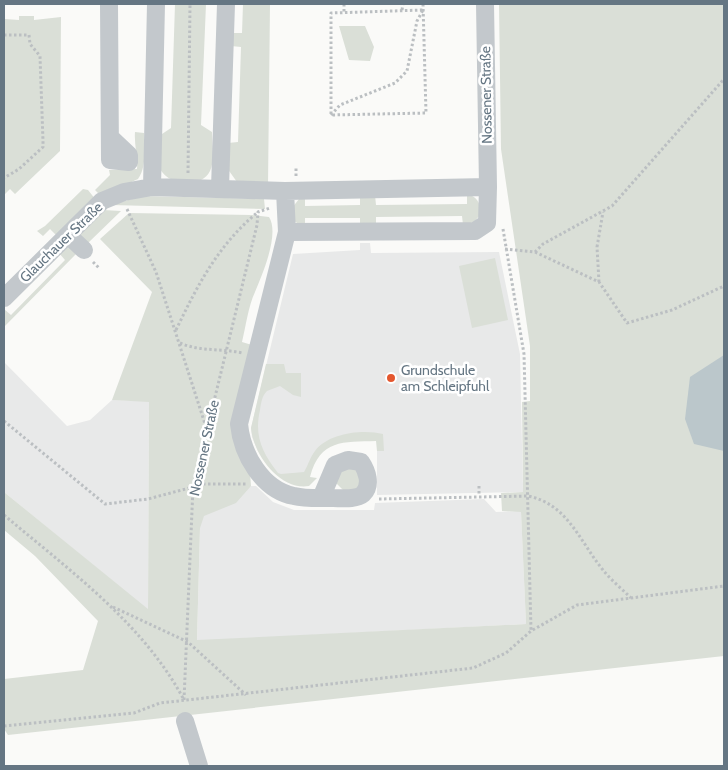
<svg xmlns="http://www.w3.org/2000/svg" width="728" height="770" font-family="Cabin,sans-serif">
  <style>
    .built { fill: #e8e9e9 }
    .green { fill: #dadfd7 }
    .water { fill: #bbc7cb }
    .lines { fill: none; stroke-linecap: round; stroke-linejoin: round }
    .path { stroke: #bbbfc2; stroke-width: 3; stroke-dasharray: 2.5 2.5; stroke-linecap: butt }
    .minor { stroke: #c3c8cc; stroke-width: 18 }
    .poi-dot { fill: #e4572e; stroke: #fff; stroke-width: 2 }
    .labels { text-anchor: middle; dominant-baseline: central; stroke-width: 5; stroke-linejoin: round; paint-order: stroke }
    .street-label { font-size: 14px; fill: #657683; stroke: #fff }
    .poi-label { font-size: 14px; fill: #657683; stroke: #fff; text-anchor: start }
  </style>
  <rect width="100%" height="100%" fill="#fafaf8"/>
  <path class="built" d="M360,243h10l1,10 128,-1 21,102 3,138 -146,3v-57h-34l-25,14 -13,25h-25l-22,-26 -6,-14 -1,-9 42,-174 67,-4z
    M4,362l63,64 23,-6 22,-20 37,1 -1,209 -144,-118z
    M256,486l17,16 21,8h80l1,-7 109,-4 12,13 25,-1 5,113 -329,17 3,-113 -2,-41z"/>
  <path class="green" d="M175,4h31l-5,121 11,7c0,11 3,29 -2,39 -10,20 -48,14 -52,-8 -2,-8 1,-19 1,-27l12,-8z
    M243,4h27l-2,181 -31,-3 -10,-14 1,-25 10,-1 3,-95 -10,-1v-13h11z
    M499,4h225v652l-716,79 -4,-6v-50l79,-9 15,-49 -63,-65 -31,-26v-38l144,117 1,-207 -37,-2 40,-108 -52,-53 29,-26 123,2 17,2c11,17 -7,58 -14,75 -7,15 -9,34 -13,50l10,3 -17,68 15,59 1,14 -15,17 -32,13 -4,12 -3,112 329,-16 -5,-112 -19,-1 -1,-18 22,-1 -1,-90 8,-1v-55l-29,-197z
    M4,16l1,3 14,1v-4h15v4l27,-3 -1,134 -45,43 -5,-5 -6,6z
    M339,26h26l9,21 -4,14 -21,-1z
    M135,132l9,1c0,15 3,33 -6,46l-37,17 -6,-6 15,-15 -1,-5 28,-1c1,-13 -3,-24 -2,-37z
    M83,189l5,1 8,10 -39,36 -7,-7 -7,7 -6,-5 8,-5z
    M467,194c11,3 14,10 13,21l-6,7 -11,3 -1,-9 -86,1v10h-16v-9h-55v10l-11,-7 -2,-13 7,-9 6,-2v9l55,-1v-10h15l1,10 91,-1z
    M142,196l122,3 1,10 -154,-4z
    M103,210l18,1 -34,33 -8,-10z
    M67,245l9,9 -72,73v-18l7,6 54,-55 -6,-7z
    M495,258l13,62 -36,8 -13,-62z
    M266,364h18l2,9h15v24l-8,-2 -13,-9 -13,5c-5,5 -6,12 -7,19 -6,26 2,42 18,63l3,1 23,-2c4,-6 6,-15 11,-21 13,-18 48,-22 68,-17l1,17h-7l-1,-10c-33,1 -56,-2 -66,36l7,1 -8,8c-29,5 -56,-32 -58,-58z
    M340,468l18,1 3,15 -5,6 -12,1 -8,-8z"/>
  <path class="water" d="M724,355v96l-30,-7 -9,-25 5,-42z"/>
  <g class="lines">
    <path class="path" d="M344,4v9
      M423,4l3,109 -95,2v-102l92,-3
      M402,10l1,-6
      M4,35h25l1,9 10,12 3,85v6l-24,22 -15,9
      M331,115l9,-10 55,-22 12,-12 10,-50 6,-11
      M188,173l2,-169
      M296,176v-9
      M127,209l29,63 50,155
      M503,229l21,125 7,277
      M505,249l30,3 8,-8 69,-38 112,-127
      M535,252l64,30 28,41 45,-13 52,-24
      M93,262l6,6
      M599,282l-2,-35 6,-35
      M176,330c22,-46 43,-86 82,-118
      M180,343c21,9 41,5 62,10
      M4,421l101,83 43,-5 45,-12
      M193,484h54
      M479,486v10
      M379,499l149,-3c40,8 52,46 75,74 8,10 19,19 28,28
      M4,515c65,55 140,109 180,185
      M113,607l75,35 58,53
      M184,700l9,-213 64,-262 1,-13 12,-4
      M4,726l130,-13 26,-10 313,-35 33,-15 25,-22 46,-26 147,-19"/>
    <path class="minor" d="M109,4l1,156 19,2v-7l-18,-17
      M152,187l4,-183
      M220,188l6,-184
      M285,191l2,41 -48,192c3,30 23,66 55,72 12,3 26,2 39,2 8,0 23,2 30,-4 9,-9 4,-23 -2,-32l-13,-2 -13,5 -14,33
      M287,232l188,-1 12,-8 1,-36 -3,-183
      M68,235l16,15
      M4,298l98,-97 22,-9 28,-5 133,4 203,-4
      M185,721l14,45"/>
  </g>
  <circle class="poi-dot" cx="391" cy="378" r="5"/>
  <g class="labels">
    <g class="street-label">
      <text transform="translate(486 95) rotate(-91)">Nossener Straße</text>
      <text transform="translate(61 242) rotate(-44)">Glauchauer Straße</text>
      <text transform="translate(204 448) rotate(-78)">Nossener Straße</text>
    </g>
    <g class="poi-label">
      <text x="401" y="370">Grundschule<tspan x="401" dy="16">am Schleipfuhl</tspan></text>
    </g>
  </g>
  <rect width="728" height="770" fill="none" stroke="#657683" stroke-width="10"/>
</svg>
